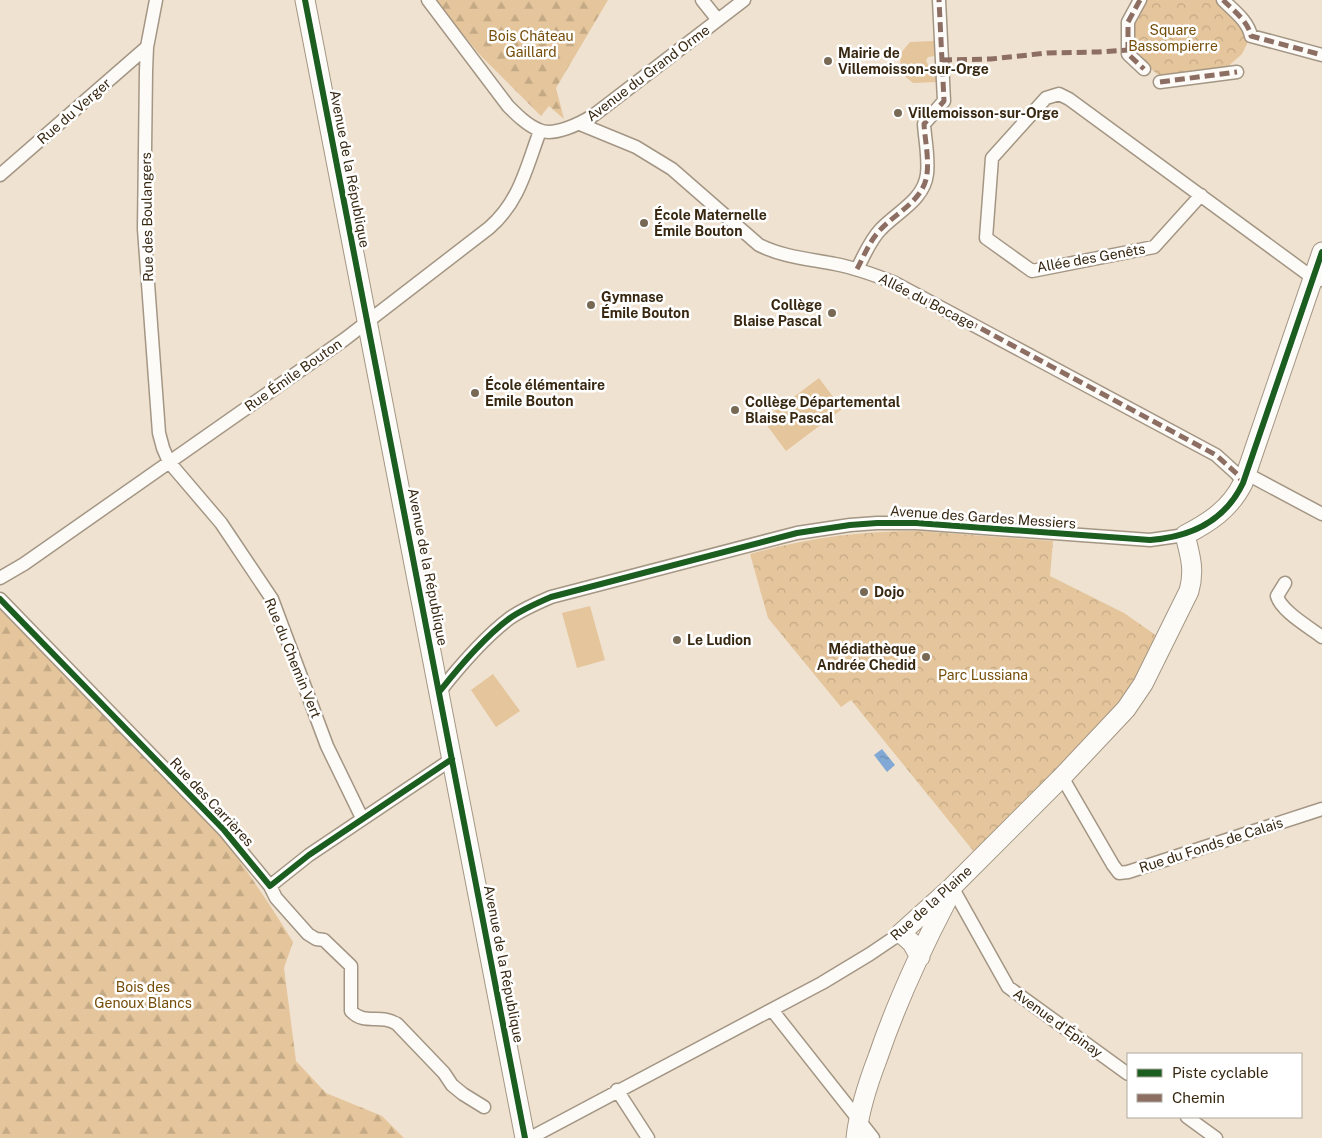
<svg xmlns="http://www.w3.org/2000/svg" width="1322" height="1138" font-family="'Public Sans',sans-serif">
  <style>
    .grass { fill: #e4c59c }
    .forest { fill: url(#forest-firs) }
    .park { fill: url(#park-crowns) }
    .water { fill: url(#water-ripples) }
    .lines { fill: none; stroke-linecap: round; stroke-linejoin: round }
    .street-casing { stroke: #a49684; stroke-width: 15 }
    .secondary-casing { stroke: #a49684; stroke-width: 21 }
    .street { stroke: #fdfbf8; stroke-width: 12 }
    .secondary { stroke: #fdfbf8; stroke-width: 19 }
    .quiet { stroke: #8d6e63; stroke-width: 5; stroke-dasharray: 10 5; stroke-linecap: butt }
    .cycleway-casing { stroke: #fff; stroke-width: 9 }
    .cycleway { stroke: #1b5e20; stroke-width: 6 }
    .poi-dot { fill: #786954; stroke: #fff; stroke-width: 2 }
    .labels { text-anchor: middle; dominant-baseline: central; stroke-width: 5; stroke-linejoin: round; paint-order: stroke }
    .park-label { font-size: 14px; fill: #754d09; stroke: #fff }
    .poi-label { font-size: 14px; font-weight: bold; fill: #382812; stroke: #fff; text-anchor: start }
    .street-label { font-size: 14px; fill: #382812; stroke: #fff }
  </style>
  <defs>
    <pattern id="forest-firs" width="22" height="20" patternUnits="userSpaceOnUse" patternTransform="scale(1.25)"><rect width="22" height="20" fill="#e4c59c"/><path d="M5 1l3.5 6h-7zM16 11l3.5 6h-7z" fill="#c4a985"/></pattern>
    <pattern id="park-crowns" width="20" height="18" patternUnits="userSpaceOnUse" patternTransform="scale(1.25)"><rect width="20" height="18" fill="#e4c59c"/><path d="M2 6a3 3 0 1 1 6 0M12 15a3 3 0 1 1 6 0" fill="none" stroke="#c4a985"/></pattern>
    <pattern id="water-ripples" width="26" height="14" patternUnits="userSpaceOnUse" patternTransform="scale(1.25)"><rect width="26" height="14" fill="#82a9d5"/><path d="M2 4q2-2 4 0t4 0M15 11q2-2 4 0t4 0" fill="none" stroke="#6b8aab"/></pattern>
  </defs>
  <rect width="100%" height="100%" fill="#f0e2d0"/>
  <path class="grass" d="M934,41l1,15 -7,1 -2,4 3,5 7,1 1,15 -24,1 -12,-10 -1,-19 10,-12z
    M819,378l23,31 -56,42 -23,-31z
    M590,606l15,54 -28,8 -15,-55z
    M493,674l27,37 -24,16 -25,-37z"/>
  <path class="forest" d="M434,0h174l-52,88 8,31 -15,-13 -8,10 -60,-60z
    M0,599l219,233c26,36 51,72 74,110l-9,26 12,93 30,32 56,23 22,22h-404z"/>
  <path class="park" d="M1140,0h83l28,36 -9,18 -17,15 -63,9 -34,-28 6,-37z
    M918,531l135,10 -3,35 74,37 33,23 -22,43 -20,30 -140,144 -124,-153 -10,7 -73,-89 -18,-64c57,-16 108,-23 168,-23z"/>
  <path class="water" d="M882,749l13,16 -8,7 -13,-17z"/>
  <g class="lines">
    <g class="street-casing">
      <path id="street" d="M156,0l-9,47 -1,24 -2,158 15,204 4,15 6,14 52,61 51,76 55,147 35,72
        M428,0l80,106c9,9 19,19 31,24 15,7 42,-7 55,-15l150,-115
        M702,0l16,20
        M1140,0l-12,22v32l16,15
        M1223,0c11,11 25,21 28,36l71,19
        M1160,82l77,-10
        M580,124l56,23 36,22 87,76c24,12 50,14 76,19 21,4 40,11 60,19l321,172 21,19 6,9
        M0,175l147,-128
        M1201,195l-47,52 -122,24 -46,-33 6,-80 54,-60 13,-4 10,5 244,179 7,2
        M857,269c7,-13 13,-29 24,-40 16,-17 43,-29 46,-55 2,-16 -2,-34 -3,-50l20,-23 -5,-101
        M1247,474l75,40
        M0,578l24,-14 321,-225 144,-111c31,-27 37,-60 51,-97
        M1285,583l-8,13c4,15 32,31 45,41
        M0,599l224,231 46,56 6,12 32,36 8,5 8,1 27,26v45c14,15 29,2 46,13l47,49 8,12 11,9 21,13
        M440,691c19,-24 46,-55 70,-73 13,-9 27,-15 41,-21l246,-64 53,-8 27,-2h39l234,17 35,-5
        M1062,777l51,88 6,8 9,-1 194,-63
        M270,886l39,-31 143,-96
        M952,887l56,100 120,87
        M772,1010l101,128
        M617,1090l31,48
        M1187,1117l29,21
        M530,1138l292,-155 48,-29 31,-21"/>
    </g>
    <g class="secondary-casing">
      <path id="secondary" d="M305,0l220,1138
        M920,957l-8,-14 -11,-10 51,-46 110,-110 64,-68 17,-25 46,-93c6,-21 1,-36 -4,-56 25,-13 45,-26 58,-52l79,-231
        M856,1138c3,-28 12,-55 22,-81 18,-53 42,-105 68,-155l-5,-5"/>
    </g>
    <use href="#street" class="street"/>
    <use href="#secondary" class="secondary"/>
    <path class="quiet" d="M1140,0l-12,22v32l16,15
      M1223,0c11,11 25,21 28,36l71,19
      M942,60l49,-1 56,-6 51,-1 30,-2
      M1160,82l77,-10
      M857,269c7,-13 13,-29 24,-40 16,-17 43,-29 46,-55 2,-16 -2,-34 -3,-50l20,-23 -5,-101
      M915,293l301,162 21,19 6,9"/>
    <g class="cycleway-casing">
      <path id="cycleway" d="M305,0l220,1138
        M0,599l224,231 46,56 39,-31 143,-96
        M440,691c19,-24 46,-55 70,-73 13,-9 27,-15 41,-21l246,-64 53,-8 27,-2h39l234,17c41,-3 75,-19 93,-57l79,-231"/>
    </g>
    <use href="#cycleway" class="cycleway"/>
  </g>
  <g class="poi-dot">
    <circle cx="828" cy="61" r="5"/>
    <circle cx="898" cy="113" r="5"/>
    <circle cx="644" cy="223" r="5"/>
    <circle cx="591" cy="305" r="5"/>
    <circle cx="832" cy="313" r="5"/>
    <circle cx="475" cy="393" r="5"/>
    <circle cx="735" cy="410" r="5"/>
    <circle cx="864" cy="592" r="5"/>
    <circle cx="677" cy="640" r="5"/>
    <circle cx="926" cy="657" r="5"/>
  </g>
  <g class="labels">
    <g class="park-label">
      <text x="1173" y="30">Square<tspan x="1173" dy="16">Bassompierre</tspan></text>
      <text x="531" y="36">Bois Château<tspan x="531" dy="16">Gaillard</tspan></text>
      <text x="983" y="675">Parc Lussiana</text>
      <text x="143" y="987">Bois des<tspan x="143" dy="16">Genoux Blancs</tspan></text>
    </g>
    <g class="poi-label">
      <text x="838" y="53">Mairie de<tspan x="838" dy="16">Villemoisson-sur-Orge</tspan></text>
      <text x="908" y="113">Villemoisson-sur-Orge</text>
      <text x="654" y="215">École Maternelle<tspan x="654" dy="16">Émile Bouton</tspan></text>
      <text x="601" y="297">Gymnase<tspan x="601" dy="16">Émile Bouton</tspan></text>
      <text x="822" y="305" text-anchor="end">Collège<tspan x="822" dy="16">Blaise Pascal</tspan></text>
      <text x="485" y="385">École élémentaire<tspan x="485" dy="16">Emile Bouton</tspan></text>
      <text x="745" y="402">Collège Départemental<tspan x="745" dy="16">Blaise Pascal</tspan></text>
      <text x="874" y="592">Dojo</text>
      <text x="687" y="640">Le Ludion</text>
      <text x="916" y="649" text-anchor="end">Médiathèque<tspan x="916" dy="16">Andrée Chedid</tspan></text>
    </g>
    <g class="street-label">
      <text transform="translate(648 73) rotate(-37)">Avenue du Grand Orme</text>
      <text transform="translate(74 111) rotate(-41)">Rue du Verger</text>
      <text transform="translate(350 169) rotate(79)">Avenue de la République</text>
      <text transform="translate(147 217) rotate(-91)">Rue des Boulangers</text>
      <text transform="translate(1091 258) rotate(-10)">Allée des Genêts</text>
      <text transform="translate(927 301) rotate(27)">Allée du Bocage</text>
      <text transform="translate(293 375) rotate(-35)">Rue Émile Bouton</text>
      <text transform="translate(983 517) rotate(4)">Avenue des Gardes Messiers</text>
      <text transform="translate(428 567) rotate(79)">Avenue de la République</text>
      <text transform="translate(293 658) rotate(68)">Rue du Chemin Vert</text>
      <text transform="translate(212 802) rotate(47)">Rue des Carrières</text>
      <text transform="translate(1211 845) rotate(-18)">Rue du Fonds de Calais</text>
      <text transform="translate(931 903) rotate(-42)">Rue de la Plaine</text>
      <text transform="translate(504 964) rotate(79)">Avenue de la République</text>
      <text transform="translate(1058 1023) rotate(36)">Avenue d'Épinay</text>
    </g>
  </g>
  <rect x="1127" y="1053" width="175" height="65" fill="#ffffff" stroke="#afa9a0"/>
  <rect x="1137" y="1069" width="25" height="8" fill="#1b5e20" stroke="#afa9a0"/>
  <text x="1172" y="1078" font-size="15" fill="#382812">Piste cyclable</text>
  <rect x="1137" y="1094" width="25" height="8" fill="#8d6e63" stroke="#afa9a0"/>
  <text x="1172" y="1103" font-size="15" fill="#382812">Chemin</text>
</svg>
